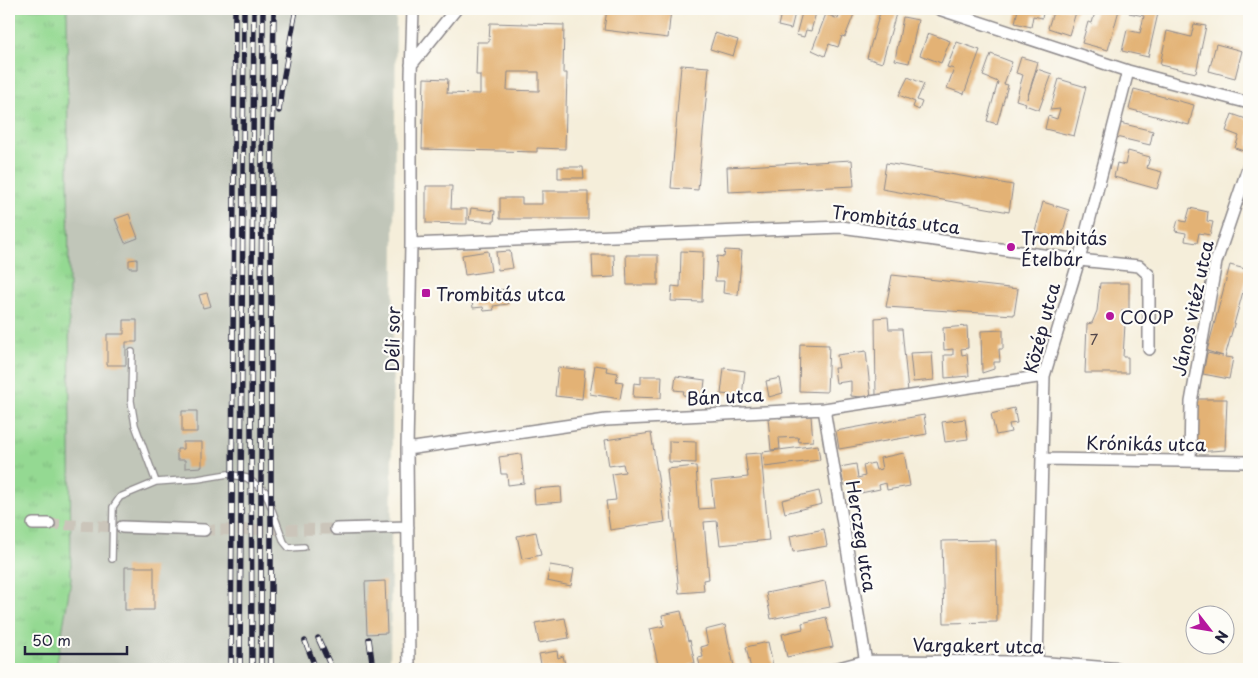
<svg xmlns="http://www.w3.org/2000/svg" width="1258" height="678" font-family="'Playpen Sans',sans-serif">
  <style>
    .railway { fill: #c1c6b9 }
    .grass { fill: url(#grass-tufts); stroke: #5b7e66 }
    .building { fill: #e3b275; fill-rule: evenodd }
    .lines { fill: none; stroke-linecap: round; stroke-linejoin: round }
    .street-tunnel { stroke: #cbc5ba; stroke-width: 11; stroke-dasharray: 11 5.5; stroke-linecap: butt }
    .lane-casing { stroke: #8c888a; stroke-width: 8 }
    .street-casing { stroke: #8c888a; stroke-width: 14 }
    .lane { stroke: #fff; stroke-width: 5.5 }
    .street { stroke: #fff; stroke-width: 11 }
    .rail-casing { stroke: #22223b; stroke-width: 5.5 }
    .rail { stroke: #fdfcf7; stroke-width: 4; stroke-dasharray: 11; stroke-linecap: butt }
    .poi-dot { fill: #b5179e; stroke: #fdfcf7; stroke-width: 2 }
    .labels { text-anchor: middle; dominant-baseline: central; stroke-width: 4.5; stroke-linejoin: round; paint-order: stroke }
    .number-label { font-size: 15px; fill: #52464a }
    .street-label { font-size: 18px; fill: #22223b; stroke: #fdfcf7 }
    .poi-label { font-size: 18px; fill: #22223b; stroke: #fdfcf7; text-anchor: start }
  </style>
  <defs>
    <pattern id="grass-tufts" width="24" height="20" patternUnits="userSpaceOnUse" patternTransform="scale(1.25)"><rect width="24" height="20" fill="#94d992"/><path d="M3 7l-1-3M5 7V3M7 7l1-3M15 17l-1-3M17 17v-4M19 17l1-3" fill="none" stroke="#7fba7f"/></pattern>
  </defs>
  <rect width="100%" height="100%" fill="#fdfcf7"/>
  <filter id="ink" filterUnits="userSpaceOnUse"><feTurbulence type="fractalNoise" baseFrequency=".02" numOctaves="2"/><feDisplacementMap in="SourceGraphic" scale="10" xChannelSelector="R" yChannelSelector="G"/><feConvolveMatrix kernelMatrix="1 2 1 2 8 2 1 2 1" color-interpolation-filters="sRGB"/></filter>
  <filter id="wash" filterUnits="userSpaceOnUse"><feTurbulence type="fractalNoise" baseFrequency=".0096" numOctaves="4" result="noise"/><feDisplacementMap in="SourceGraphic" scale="20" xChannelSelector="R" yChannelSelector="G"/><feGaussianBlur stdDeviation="1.12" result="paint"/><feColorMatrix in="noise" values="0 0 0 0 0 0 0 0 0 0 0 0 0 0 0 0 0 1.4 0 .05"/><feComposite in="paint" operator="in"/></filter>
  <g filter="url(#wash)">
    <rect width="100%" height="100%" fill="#f5eeda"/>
    <path class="railway" d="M67,9h329l-6,660h-333l14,-89z"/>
    <path class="grass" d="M9,9h58l4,571 -15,89h-47z"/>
    <g id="blocks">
      <path class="building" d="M607,9h64l-3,29 -64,-8z
        M782,9h14l-5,20 -13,-3z
        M803,9h14l-6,22 -5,-1 -2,7 -8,-2z
        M828,9h12l-3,7 -10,-3z
        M842,9h14l-11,28 -3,-1 -4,11 -9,-3 -4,12 -13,-6 14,-36 12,5z
        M881,9h11l5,1 -15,53 -15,-5z
        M1018,9h26l-2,9 -9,-2 -2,11 -16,-4z
        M1054,9h23l-8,26 -21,-7z
        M1096,9h19l4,1 -11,40 -26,-7 6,-21 4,1z
        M1130,9h29l-11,48 -26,-6 5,-21 13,3 4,-17 -15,-3z
        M903,17l15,3 -9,43 -14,-3z
        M490,23l74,2 -1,48h4l-2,76 -28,-1v4l-115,-3 2,-71 24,1 -1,14 33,1v-19h-4l1,-33h12zM508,72h31v19l-32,-1z
        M1194,24l12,2 -10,47 -36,-8 7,-34 24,6z
        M715,33l23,7 -5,16 -23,-7z
        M928,33l22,8 -9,22 -21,-8z
        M957,42l23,8 -16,44 -17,-6 7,-19 -7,-2z
        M1216,44l26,7 -7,27 -26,-7z
        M991,54l21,8 -8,22 4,1 -11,39 -10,-3 11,-39 -15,-6z
        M1021,57l17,5 -11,37 10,-30 15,5 -13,36 -14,-5 1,-2 -10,-3 7,-25 -7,-2z
        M681,65l28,2 -11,123 -27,-2z
        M908,77l16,7 -7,16 5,2 -3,8 -6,-3 2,-5 -16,-7z
        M1059,79l27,8 -12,49 -29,-7 3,-13 9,3 3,-10 -10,1z
        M1134,89l60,16 -5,20 -60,-16z
        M1232,114l17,6v33l-14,-5 4,-12 -13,-5z
        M1120,123l33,8 -3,14 -34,-8z
        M1128,151l22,6 -3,11 15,4 -5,17 -43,-12 3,-14 8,2z
        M852,160l2,26 -126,6 -1,-25z
        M886,163l127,22 -4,27 -127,-23z
        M558,167h25l1,11h-26z
        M426,186h26l-1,23h16v15l-41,-1z
        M542,191h46v28h-88v-21h22v6h20z
        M1043,202l26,8 -8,29 -26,-7z
        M471,208l24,3 -1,11 -25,-2z
        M1190,208l18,4 -1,9 6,1 -3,13 -11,-2 -2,10 -12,-2 1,-8 -11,-2 3,-11 8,2z
        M129,214l9,24 -13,5 -10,-24z
        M725,250l17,1 -4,44 -15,-2 1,-12h-9l2,-25 7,1z
        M488,251l3,20 -26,4 -3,-20z
        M510,251l3,17 -15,2 -2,-18z
        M681,251l22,1 -1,50 -31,-1 1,-15 8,1z
        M592,255h22l1,22 -22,1z
        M626,255h32v30h-31z
        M137,259v9h-8v-8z
        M1230,265l19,5 -24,87 8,1 -4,21 -26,-5 4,-21 16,3 -16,-5z
        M892,275l126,14 -4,26 -128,-8z
        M1100,283h29v27h-7v14h3l-2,33h5v16h-43l2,-49 5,-1 5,-12z
        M506,289l2,15 -15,2 1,4 -10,1 -1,-4 -10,1 -2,-14z
        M207,293l4,13 -8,2 -4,-13z
        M888,317l1,12h13l6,63 -32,5 -1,-79z
        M124,320h13v22h-11v23h-19v-31h17z
        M967,326l1,22 -7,1 1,6 5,-1 2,22 -24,2 -1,-23h9v-6l-9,1 -1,-22z
        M1003,330v19h-4l1,13h-6v7l-12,4 -1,-42z
        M800,344l29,1 -2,47 -28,-1z
        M866,351l5,47 -20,-2v-15l-15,2 -2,-15h5l-2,-13z
        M932,352l2,28 -21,2 -3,-29z
        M595,365l12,2 -1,4 12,2 -2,8 7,1 -3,17 -30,-5z
        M558,367l27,3 -3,29 -27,-3z
        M724,368l21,3 -3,25 -21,-2z
        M641,376h21l-1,22 -28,-1 1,-14 7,1z
        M676,376l29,4 -2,18 -20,-3 1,-4 -10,-1z
        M780,378l3,15 -14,4 -3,-16z
        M1194,399h33l-2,51 -29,2z
        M1014,408l3,15 -8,1 2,8 -15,3 -5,-21z
        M182,411h15v21h-15z
        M924,415l3,19 -88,15 -3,-18z
        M811,416l2,25 -14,1 -1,-5 -19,1 1,11 -9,1 -3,-32 11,-1v1z
        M965,419l3,20 -23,3 -3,-20z
        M651,433l14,89 -55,8 -4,-29 10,-1 -4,-26 13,-2 -2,-8 -14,2 -4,-26z
        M669,441l27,1v21l-27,-1z
        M183,442h19v25l-17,1v-8h-8v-11h6z
        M818,445l2,15 -55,7 -2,-15z
        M761,453l8,87 -49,5 -3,-24 -13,1 5,57 -6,1 1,11 -25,2 -12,-124 29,-3 3,43 15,-1 -3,-27 37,-4 -3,-23z
        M904,453l6,33 -23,4 -1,-7 -7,2 1,4 -24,5 -2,-10 -10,1 -4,-18 16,-3 2,14 7,-2 -2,-11 11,-2 2,7 6,-1 -2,-11z
        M521,454l3,29 -16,2 -1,-11h-6l-2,-17z
        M561,487l1,15 -27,2 -1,-15z
        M819,491l3,13 -37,9 -3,-13z
        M824,529l3,17 -34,6 -3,-16z
        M536,532l5,23 -19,4 -5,-23z
        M996,540l1,82 -53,1 -2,-82z
        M550,565l24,4 -3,17 -24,-5z
        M125,567h29v43h-29z
        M385,581l2,52 -20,1 -2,-52z
        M825,581l5,26 -59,12 -5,-26z
        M681,611l7,30 2,-1 5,23 -6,1 1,5h-31l-9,-40 14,-3 -2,-11z
        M826,617l7,30 -46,10 -5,-23 21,-5 -1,-6z
        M565,618l4,20 -30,5 -4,-20z
        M725,625l9,41 -14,3h-19l-3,-11 5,-1 -2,-10 7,-2 -3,-15z
        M768,642l5,24 -15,3h-7l-5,-22z
        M557,651l1,7 5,-2 3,12 -24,1 -3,-15z"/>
    </g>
  </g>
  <g filter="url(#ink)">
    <use href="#blocks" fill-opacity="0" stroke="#8c888a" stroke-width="1"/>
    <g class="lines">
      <path class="street-tunnel" d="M49,524l73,3
        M204,530l132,-1"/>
      <g class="lane-casing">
        <path id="lane" d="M132,352l-1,49 4,24 21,57
          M112,559l1,-52 7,-10 36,-15 42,-3 30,-5 19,4 18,13 19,51 5,6 15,-1"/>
      </g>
      <g class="street-casing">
        <path id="street" d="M939,9l189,62 121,32
          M411,65l45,-56
          M411,244l430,-17 238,33 60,6 10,9v74
          M824,409l43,260
          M407,449l199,-29 218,-11 220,-33
          M1042,459l207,3
          M1190,461l1,-59 25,-140 33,-97
          M33,524h16
          M122,527l82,3
          M336,529l72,-2
          M1037,662l7,-286 35,-116 49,-189
          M409,669l-2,-220 4,-205v-169l2,-66
          M835,669l30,-8 172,1 84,7"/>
      </g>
      <use href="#lane" class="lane"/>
      <use href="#street" class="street"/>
      <g class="rail-casing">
        <path id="rail" d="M279,111l2,-19 15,-83
          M318,638l14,31
          M369,639l4,30
          M305,641l11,28
          M231,669l4,-660
          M240,669l4,-660
          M252,669l-1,-248 3,-412
          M261,669v-340l2,-320
          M271,669v-449l3,-211"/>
      </g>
      <use href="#rail" class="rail"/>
    </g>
  </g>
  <g class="poi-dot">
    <circle cx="1011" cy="247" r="5"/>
    <rect x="421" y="288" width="10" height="10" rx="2.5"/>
    <circle cx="1110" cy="316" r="5"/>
  </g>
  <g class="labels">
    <g class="number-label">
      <text x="1094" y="338">7</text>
    </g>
    <g class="street-label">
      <text transform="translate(896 219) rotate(7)">Trombitás utca</text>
      <text transform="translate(1192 308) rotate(-78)">János vitéz utca</text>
      <text transform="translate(1041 328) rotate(-75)">Közép utca</text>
      <text transform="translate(392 339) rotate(-89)">Déli sor</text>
      <text transform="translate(725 396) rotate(-3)">Bán utca</text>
      <text transform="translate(1146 443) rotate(1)">Krónikás utca</text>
      <text transform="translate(862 536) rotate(81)">Herczeg utca</text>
      <text transform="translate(978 645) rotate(1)">Vargakert utca</text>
    </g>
    <g class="poi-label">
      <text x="1021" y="237">Trombitás<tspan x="1021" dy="21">Ételbár</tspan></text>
      <text x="436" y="293">Trombitás utca</text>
      <text x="1120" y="316">COOP</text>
    </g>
  </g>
  <rect width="1258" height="678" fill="none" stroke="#fdfcf7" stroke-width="30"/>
  <g transform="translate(1210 630) rotate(121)"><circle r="24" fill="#fdfcf7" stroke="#a5a5ac"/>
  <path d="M0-4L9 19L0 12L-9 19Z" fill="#b5179e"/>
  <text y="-8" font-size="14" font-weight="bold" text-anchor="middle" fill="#22223b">N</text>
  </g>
  <path d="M25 646v8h102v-8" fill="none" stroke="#22223b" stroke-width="2.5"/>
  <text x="32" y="646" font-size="15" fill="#22223b" stroke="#fdfcf7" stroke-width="4" paint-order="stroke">50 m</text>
</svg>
